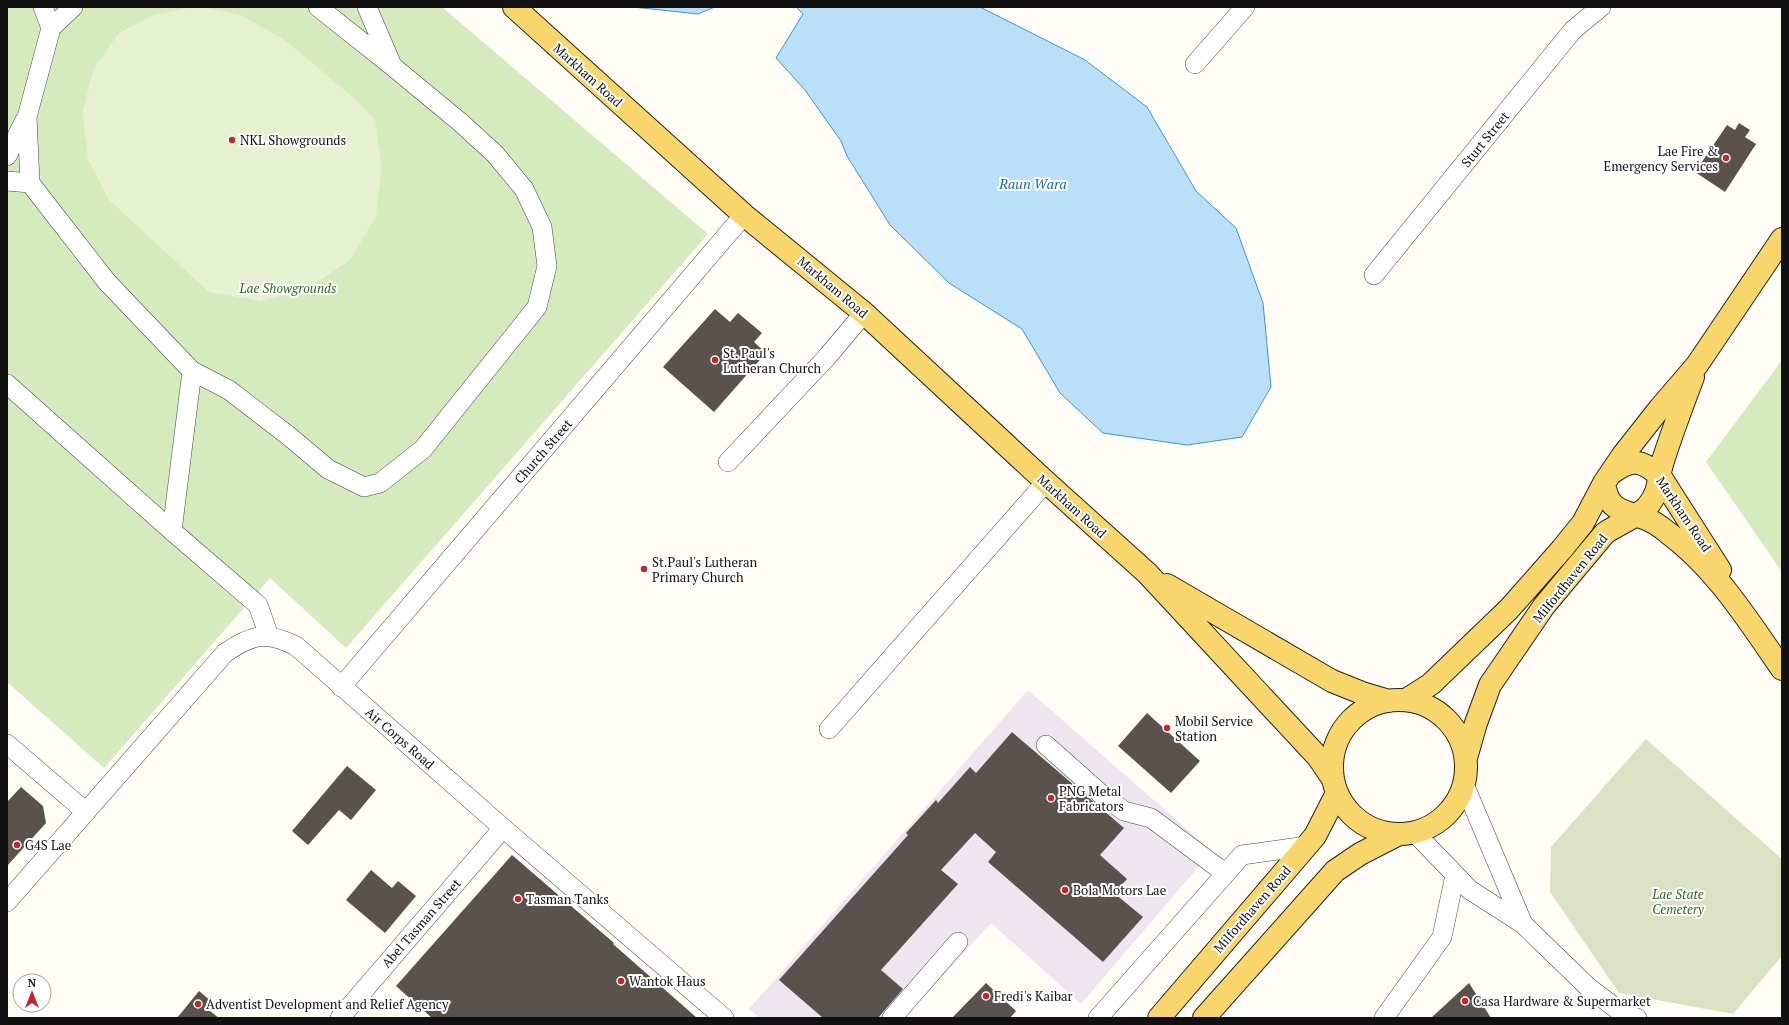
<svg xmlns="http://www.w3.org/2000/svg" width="1789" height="1025" font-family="'PT Serif',serif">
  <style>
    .industrial { fill: #eee6ef }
    .green { fill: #d5ebbd }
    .cemetery { fill: #d9e3c4 }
    .pitch { fill: #e6f2cf }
    .water { fill: #b9e0f7; stroke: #3f96cf }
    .building { fill: #5a524d }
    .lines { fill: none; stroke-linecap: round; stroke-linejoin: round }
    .minor-casing { stroke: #444; stroke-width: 20 }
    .major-casing { stroke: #222; stroke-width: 24 }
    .minor { stroke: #fff; stroke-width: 19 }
    .major { stroke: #f9d66b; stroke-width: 22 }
    .poi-dot { fill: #c4262e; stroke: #fff; stroke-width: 1.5 }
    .labels { text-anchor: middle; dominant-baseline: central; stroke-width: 4; stroke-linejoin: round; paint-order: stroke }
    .street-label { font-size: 13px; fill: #111; stroke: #fff }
    .poi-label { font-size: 13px; fill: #111; stroke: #fff; text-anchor: start }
    .park-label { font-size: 13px; font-style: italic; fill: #2f6b1f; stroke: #fff }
    .water-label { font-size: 14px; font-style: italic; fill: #1768a6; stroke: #fff }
  </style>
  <rect width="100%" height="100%" fill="#fffdf5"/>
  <path class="industrial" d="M1028,690l184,161 -131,153 -90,-81 -87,95h-144l-11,-9z"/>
  <path class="green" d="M7,7h435l266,227 -362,414 -76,-70 -166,190 -97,-86z
    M1782,360v212l-76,-110z"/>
  <path class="cemetery" d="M1646,739l136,120v97l-49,58 -114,-21 -69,-101 1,-45z"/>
  <path class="pitch" d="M192,7h11l38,8 45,26 71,60 18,19 7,47 -6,49 -26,44 -45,30 -45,11 -51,-9 -100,-92 -21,-41 -6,-45 12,-46 25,-35 35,-18z"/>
  <path class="water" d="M633,7h82l-17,7z
    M796,7h184l105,53 62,47 49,84 40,37 27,75 8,84 -29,50 -55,8 -84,-12 -43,-40 -38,-64 -73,-46 -59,-58 -43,-69 -6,-15 -36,-51 -29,-32 27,-44z"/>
  <path class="building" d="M1739,123l11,7 -5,7 11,7 -31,48 -30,-20 32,-47 8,5z
    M715,309l15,13 8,-9 24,20 -8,9 12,11 -52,59 -51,-45z
    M1147,713l53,48 -29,32 -53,-47z
    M1012,732l112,96 -24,27 27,24 -13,14 29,24 -40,45 -115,-100 8,-10 -21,-19 -34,37 17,14 -77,86 22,19 -25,29h-55l-44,-38 129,-145 -2,-2 30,-33 2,3 32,-36 6,6z
    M347,766l29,24 -25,30 -12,-10 -31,35 -16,-14z
    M21,787l22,19 3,17 -39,43v-64z
    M512,855l102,88 -1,1 84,74h-265l-36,-32z
    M371,870l21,18 6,-7 18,15 -31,37 -39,-33z
    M986,983l30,28 -6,7h-58z
    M1469,983l22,35h-60z
    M199,991l12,10 -6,6 14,11h-42z"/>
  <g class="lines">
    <g class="minor-casing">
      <path id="minor" d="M43,7l8,21 -24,89 3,66 77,99 85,89 -20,160
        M367,7l24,56
        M51,28l22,-21
        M1195,64l50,-57
        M7,156l18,-36
        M7,181l23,2
        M1374,275l199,-245 28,-23
        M192,371l37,19 61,47 38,32 36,18 16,-4 43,-34 114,-142 10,-41 -5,-39 -18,-38 -29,-35 -35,-32 -69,-57 -73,-58
        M7,384l165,147 86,74 11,31
        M728,462l99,-105 37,-44
        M341,687l403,-472
        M829,729l217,-247
        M7,744l79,68
        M1046,745l55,49 23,17 27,7 74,55
        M1464,784l59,140
        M1414,832l56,58 53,34 65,63 34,26 15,5
        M7,902l218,-249c27,-19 41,-22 71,-7l207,182 221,190
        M340,1018l163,-190
        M892,1018l66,-76
        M1098,1018l144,-163 65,-9
        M1384,1018l58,-81 13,-62"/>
    </g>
    <g class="major-casing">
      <path id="major" d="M514,7l230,208 120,98 182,169 101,91 171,184 15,22
        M1613,472c19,-14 29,-12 47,4l60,94
        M1604,483c4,27 16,27 40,35 8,3 16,8 23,14 48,35 81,88 115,137
        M1167,585l165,96 30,12 27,8
        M1406,700l25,-16 78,-75 53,-60 21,-26 21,-40 19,-28 37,-47 37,-43 85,-126
        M1332 767a67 67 0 1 1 134 0a67 67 0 1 1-134 0Z
        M1466,758l10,-35 14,-38 54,-79 61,-73c13,-9 32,-16 42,-26 13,-15 10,-25 15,-43 9,-29 20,-58 31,-87
        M1159,1018l156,-182 22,-43
        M1204,1018l131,-147 25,-17 39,-20"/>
    </g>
    <use href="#minor" class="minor"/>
    <use href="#major" class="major"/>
  </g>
  <g class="poi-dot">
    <circle cx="232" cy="140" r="4"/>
    <circle cx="1726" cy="158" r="4"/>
    <circle cx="715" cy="360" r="4"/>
    <circle cx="644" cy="569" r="4"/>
    <circle cx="1167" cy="728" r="4"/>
    <circle cx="1051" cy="798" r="4"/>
    <circle cx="17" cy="845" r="4"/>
    <circle cx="1065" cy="890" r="4"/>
    <circle cx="518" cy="899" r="4"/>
    <circle cx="621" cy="981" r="4"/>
    <circle cx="986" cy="996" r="4"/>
    <circle cx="1465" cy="1001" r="4"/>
    <circle cx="198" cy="1004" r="4"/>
  </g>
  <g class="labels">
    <g class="street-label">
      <text transform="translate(588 75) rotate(42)">Markham Road</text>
      <text transform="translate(1485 139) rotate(-51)">Sturt Street</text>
      <text transform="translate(833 287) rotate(40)">Markham Road</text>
      <text transform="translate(543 451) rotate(-49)">Church Street</text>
      <text transform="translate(1072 506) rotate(42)">Markham Road</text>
      <text transform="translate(1684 514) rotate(56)">Markham Road</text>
      <text transform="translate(1570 578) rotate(-51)">Milfordhaven Road</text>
      <text transform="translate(400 738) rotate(41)">Air Corps Road</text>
      <text transform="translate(1252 909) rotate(-49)">Milfordhaven Road</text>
      <text transform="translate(421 923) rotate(-49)">Abel Tasman Street</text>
    </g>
    <g class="poi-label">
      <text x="240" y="140">NKL Showgrounds</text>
      <text x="1718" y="151" text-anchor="end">Lae Fire &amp;<tspan x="1718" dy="15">Emergency Services</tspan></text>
      <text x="723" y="353">St. Paul's<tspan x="723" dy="15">Lutheran Church</tspan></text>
      <text x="652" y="562">St.Paul's Lutheran<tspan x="652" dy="15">Primary Church</tspan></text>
      <text x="1175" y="721">Mobil Service<tspan x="1175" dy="15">Station</tspan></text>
      <text x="1059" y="791">PNG Metal<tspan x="1059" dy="15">Fabricators</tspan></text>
      <text x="25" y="845">G4S Lae</text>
      <text x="1073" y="890">Bola Motors Lae</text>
      <text x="526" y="899">Tasman Tanks</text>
      <text x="629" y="981">Wantok Haus</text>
      <text x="994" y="996">Fredi's Kaibar</text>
      <text x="1473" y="1001">Casa Hardware &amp; Supermarket</text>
      <text x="206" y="1004">Adventist Development and Relief Agency</text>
    </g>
    <g class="park-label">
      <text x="288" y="288">Lae Showgrounds</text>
      <text x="1678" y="894">Lae State<tspan x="1678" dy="15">Cemetery</tspan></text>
    </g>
    <g class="water-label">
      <text x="1033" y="183">Raun Wara</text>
    </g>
  </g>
  <rect width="1789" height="1025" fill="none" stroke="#111111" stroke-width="16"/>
  <g transform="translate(32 993)"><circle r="19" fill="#ffffff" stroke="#a0a0a0"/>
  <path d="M0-3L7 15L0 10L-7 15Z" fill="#c4262e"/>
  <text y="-6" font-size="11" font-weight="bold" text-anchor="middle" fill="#111111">N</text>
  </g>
</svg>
